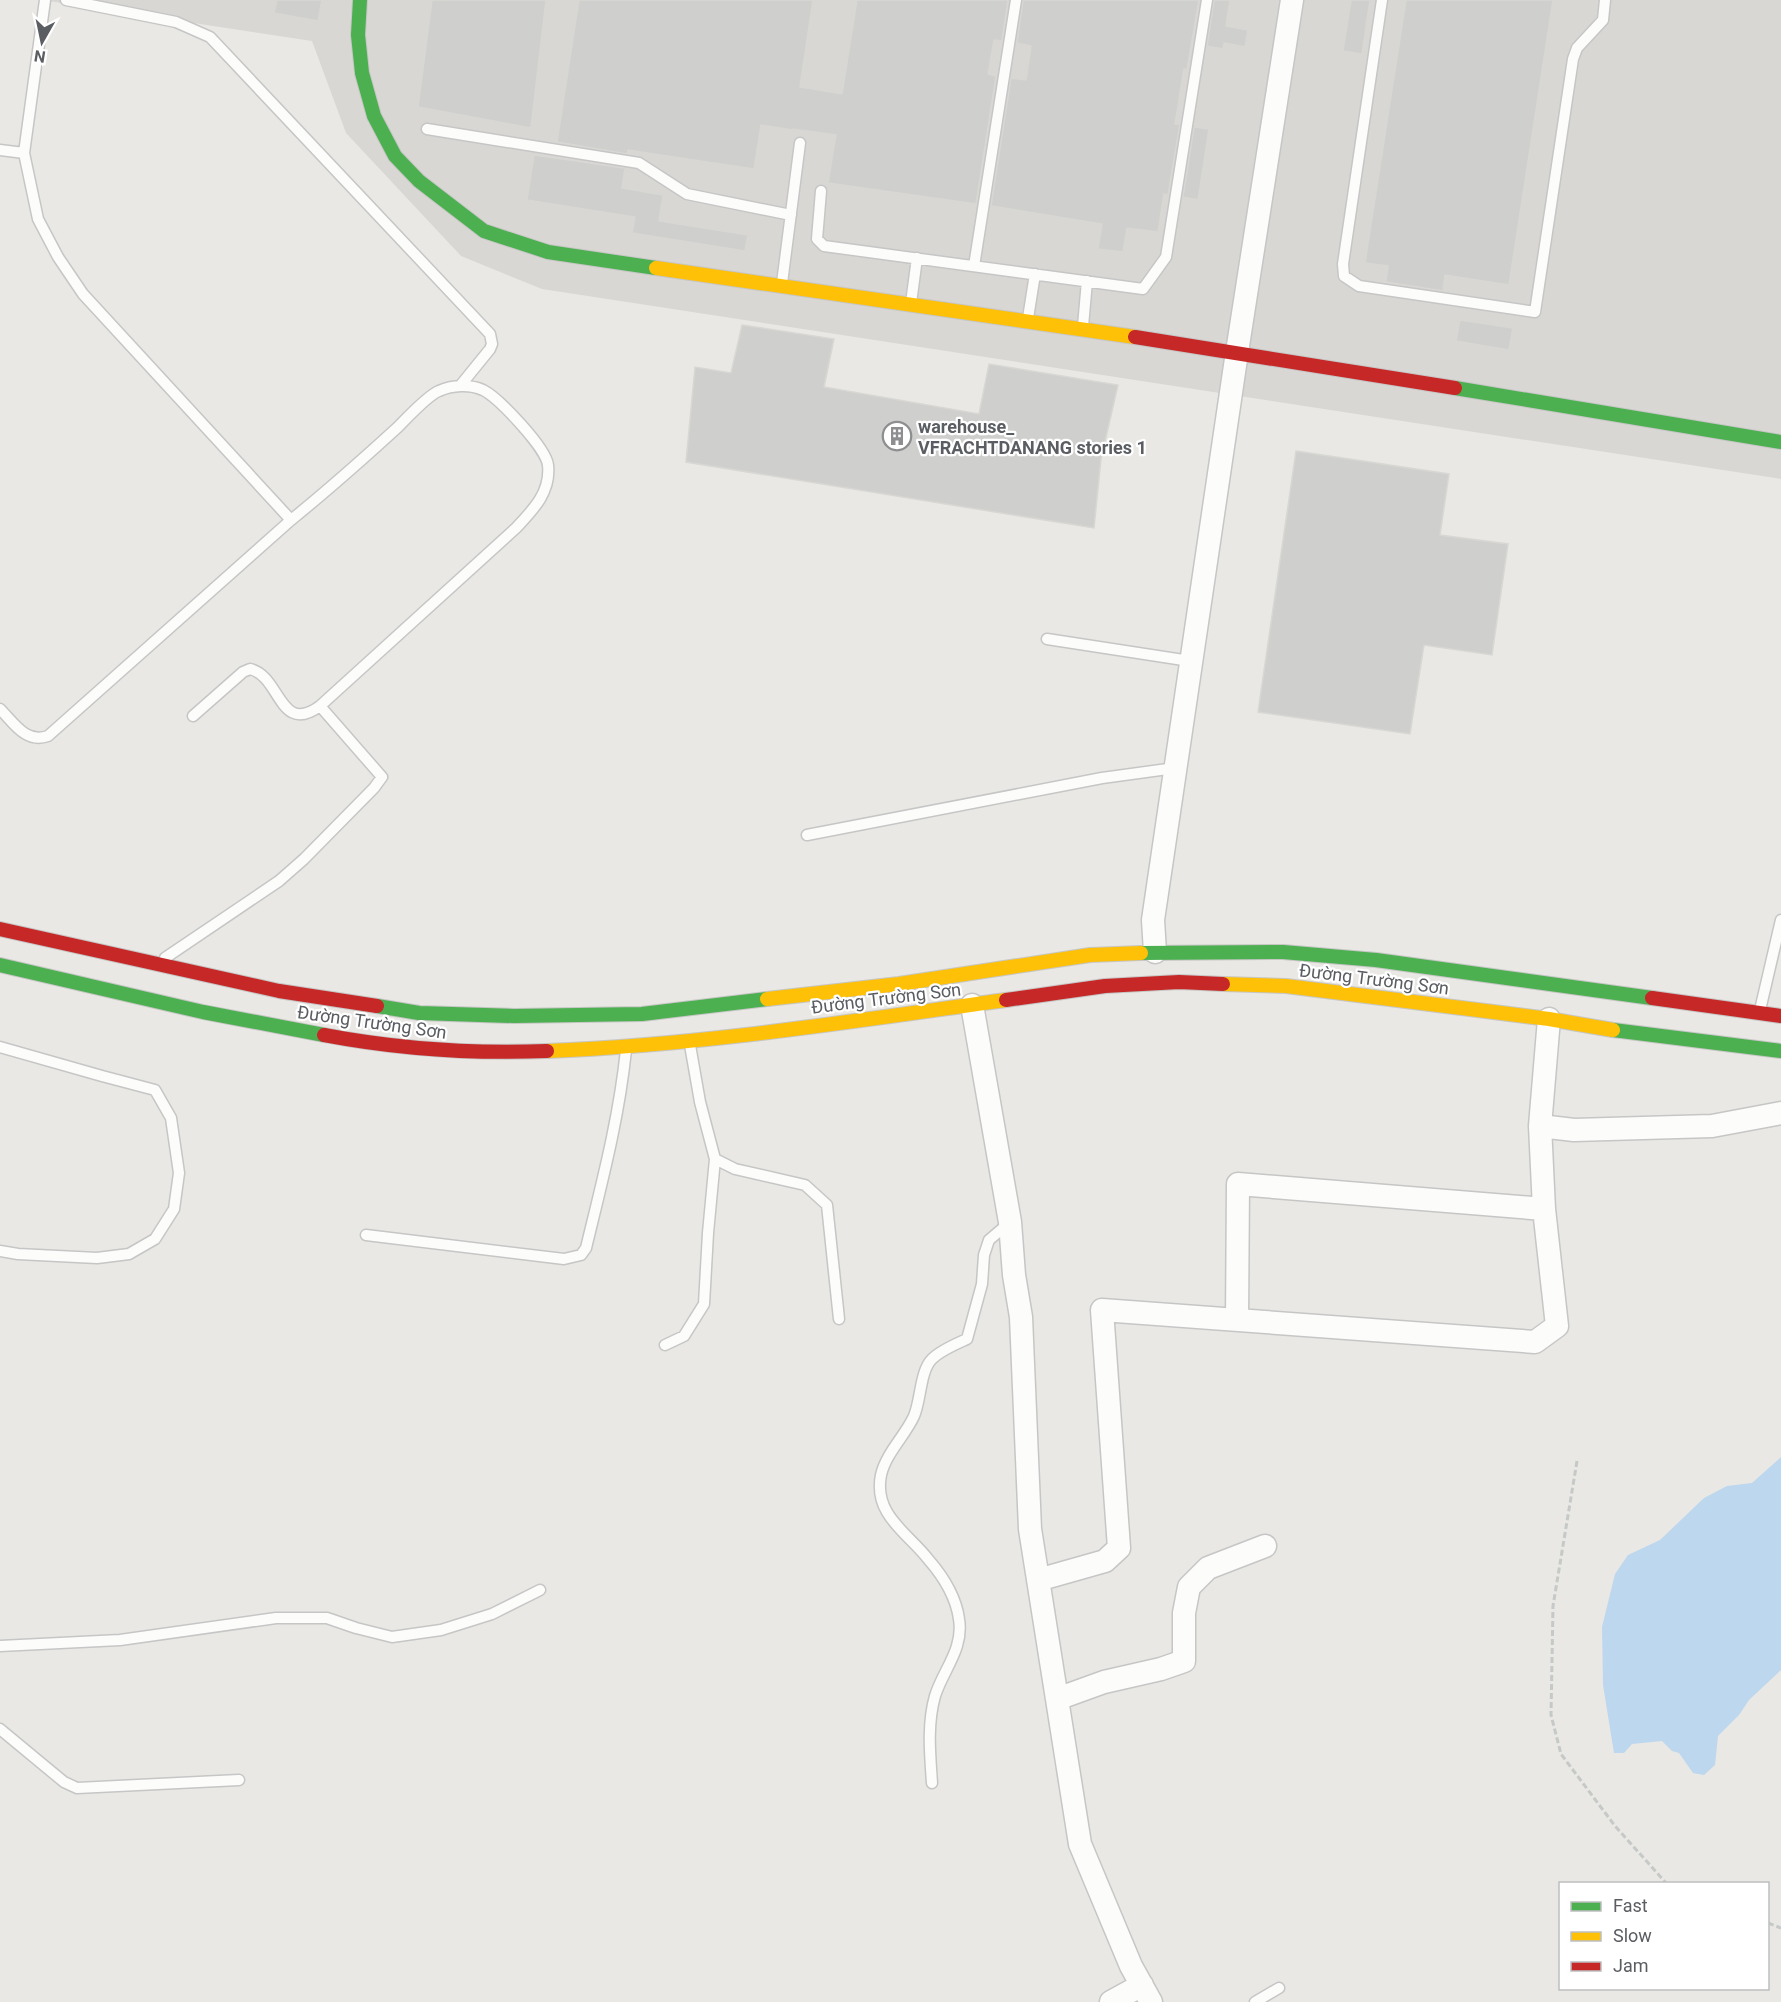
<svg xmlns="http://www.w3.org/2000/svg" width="1781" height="2002" font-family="Roboto,sans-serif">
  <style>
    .industrial { fill: #d9d7d4 }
    .water { fill: #bcd7ee }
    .building { fill: #cfcfcd; stroke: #d8d7d4; stroke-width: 1.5 }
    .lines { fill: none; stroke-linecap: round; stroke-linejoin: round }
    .lane-casing { stroke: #c6c6c6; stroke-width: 13 }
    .street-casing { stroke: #c6c6c6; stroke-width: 25 }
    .fast-casing { stroke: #c6c6c5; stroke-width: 16 }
    .slow-casing { stroke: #c6c6c5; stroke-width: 16 }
    .jam-casing { stroke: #c6c6c5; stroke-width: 16 }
    .path { stroke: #c5c9c7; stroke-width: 3; stroke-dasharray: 6 3; stroke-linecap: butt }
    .lane { stroke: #fcfcfb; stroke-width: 10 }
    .street { stroke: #fcfcfb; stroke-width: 22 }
    .fast { stroke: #4caf50; stroke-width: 14 }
    .slow { stroke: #ffc107; stroke-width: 14 }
    .jam { stroke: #c62828; stroke-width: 14 }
    .labels { text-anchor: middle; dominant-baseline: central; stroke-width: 4.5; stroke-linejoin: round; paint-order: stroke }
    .poi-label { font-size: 18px; font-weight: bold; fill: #5a5d61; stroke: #fff; text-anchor: start }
    .street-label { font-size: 18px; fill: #5a5d61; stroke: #fff }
  </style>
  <rect width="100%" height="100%" fill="#e9e8e4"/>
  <path class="industrial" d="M42,0h1739v479l-1239,-190 -81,-33 -115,-123 -34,-92z"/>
  <path class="water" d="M1781,1457v213l-32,30 -10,15 -21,21 -3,29 -11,10 -11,-2 -14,-20 -7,-2 -10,-10 -30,3 -8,9h-10l-11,-68 -1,-58 13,-53 13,-19 32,-15 44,-42 23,-12 25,-3z"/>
  <path class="building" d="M277,0h45l-4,21 -44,-8z
    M432,0h114l-15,128 -113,-21z
    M579,0h234l-13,87 42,7 15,-94h151l-6,41 -8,-1 -6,34 8,2 -20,128 -148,-21 8,-48 -43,-6v1l-32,-5 -7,44 -126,-19 -1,4 -70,-12z
    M1023,0h176l-12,70 -3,-1 -9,55h5l-12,71 -4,-1 -6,38 -31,-4 -4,24 -25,-3 4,-25 -111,-18 20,-128 15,2 5,-34 -14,-3z
    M1214,0h16l-4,26 22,4 -3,17 -21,-4 -1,6 -16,-3z
    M1351,0h19l-8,54 -19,-3z
    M1406,0h147l-44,285 -64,-10 -2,16 -57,-9 2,-16 -23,-3z
    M1194,127l15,2 -11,71 -15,-3z
    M534,155l91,13 -3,20 41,7 -4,26 89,14 -3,16 -113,-18 3,-16 -108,-17z
    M1460,320l53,8 -4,22 -53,-9z
    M742,325l92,14 -10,48 155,27 10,-50 129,21 -17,74 -7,69 -408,-66 9,-95 36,6z
    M1296,451l153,23 -9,61 68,9 -16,111 -68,-10 -14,89 -152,-22z"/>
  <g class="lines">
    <g class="lane-casing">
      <path id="lane" d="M66,0l110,22 34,15 280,297 2,10 -2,5 -30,37
        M1382,0l-39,264 1,12 15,10 176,26 38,-253 4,-11 26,-28 2,-20
        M427,129l212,34 48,31 104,21
        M0,150l24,3
        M821,191l-4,48 7,7 319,43 23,-32 41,-257
        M974,266l42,-266
        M782,283l18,-140
        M911,303l6,-45
        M1028,318l7,-44
        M1083,326l4,-45
        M1047,639l143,22
        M0,709c14,14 26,35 48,27l243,-216 -208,-226 -25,-37 -20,-38 -14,-66 21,-153
        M193,716l50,-44 7,-3c31,7 29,67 70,37
        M807,835l295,-57 73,-10
        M165,958l114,-77 25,-22 70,-71 8,-11 -62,-71 196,-178c17,-18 35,-36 32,-63 -2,-17 -49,-67 -65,-75 -13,-6 -31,-5 -44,1 -11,4 -32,27 -41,36 -35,32 -70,63 -107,93
        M1760,1010l21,-90
        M690,1045l10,57 15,57 20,10 70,16 22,20 12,114
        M0,1047l102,29 53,14 16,28 8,55 -5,36 -19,30 -26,15 -32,4 -79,-4 -18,-3
        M366,1235l198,24 17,-4 5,-7c16,-66 33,-130 40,-198
        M665,1345l19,-9 20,-32 4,-71 7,-74
        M0,1646l120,-6 156,-22h51l29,10 36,9 49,-7 51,-16 48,-24
        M0,1729l64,53 13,6 162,-8
        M932,1783c-2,-29 -5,-59 3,-87 8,-26 29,-47 24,-77 -3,-22 -17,-44 -31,-60 -20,-26 -55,-44 -47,-84 5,-22 24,-39 33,-59 7,-16 6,-45 18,-57 9,-9 24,-15 35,-20l15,-55 2,-29 5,-15 20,-17
        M1255,2002l24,-14"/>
    </g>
    <g class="street-casing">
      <path id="street" d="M1155,952l-2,-32 84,-568 55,-352
        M972,1005l38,217 4,53 7,42 9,212 50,315 51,122 20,36
        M1540,1126l9,-107
        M1237,1320l1,-136 306,25
        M1038,1580l67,-19 14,-13 -17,-238 433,32 22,-16 -13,-117 -4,-83 34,4 138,-4 69,-13
        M1057,1699l47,-17 57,-13 23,-8v-48l5,-26 19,-19 57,-22
        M1111,2002l31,-17"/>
    </g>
    <g class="fast-casing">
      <path id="fast" d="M360,0l-2,35 4,38 12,43 21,40 24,25 65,50 64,21 108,16
        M1455,388l326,54
        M1141,953l142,-1 93,8 276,38
        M0,965l203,47 121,23
        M377,1006l42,7 95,3 128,-2 125,-15
        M1613,1030l168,21"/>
    </g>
    <g class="slow-casing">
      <path id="slow" d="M656,268l479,69
        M1223,984l63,2 263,33 64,11
        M767,999l132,-15 191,-29 51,-2
        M547,1051c154,-6 307,-30 459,-51"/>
    </g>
    <g class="jam-casing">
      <path id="jam" d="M1135,337l320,51
        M0,929l279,62 98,15
        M1652,998l129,18
        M1006,1000l99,-14 74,-4 44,2
        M324,1035c74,14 148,19 223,16"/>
    </g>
    <path class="path" d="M1577,1461l-24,145 -2,109 10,39 54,72 52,58
      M1768,1923l13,5"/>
    <use href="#lane" class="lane"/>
    <use href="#street" class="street"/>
    <use href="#fast" class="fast"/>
    <use href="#slow" class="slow"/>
    <use href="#jam" class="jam"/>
  </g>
  <defs>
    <g id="building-ring" transform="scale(1.5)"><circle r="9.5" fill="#fff" stroke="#8c8e8f" stroke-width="1.5"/><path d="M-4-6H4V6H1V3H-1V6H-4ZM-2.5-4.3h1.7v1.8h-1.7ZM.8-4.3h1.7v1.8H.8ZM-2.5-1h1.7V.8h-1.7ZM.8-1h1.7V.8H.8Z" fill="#8c8e8f"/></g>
  </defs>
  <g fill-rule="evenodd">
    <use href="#building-ring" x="897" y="436"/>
  </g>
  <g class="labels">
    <g class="poi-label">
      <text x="918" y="426">warehouse_<tspan x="918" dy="21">VFRACHTDANANG stories 1</tspan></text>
    </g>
    <g class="street-label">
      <text transform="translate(1374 979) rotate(7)">Đường Trường Sơn</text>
      <text transform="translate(886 998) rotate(-7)">Đường Trường Sơn</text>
      <text transform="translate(372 1022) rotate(8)">Đường Trường Sơn</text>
    </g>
  </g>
  <rect x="1559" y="1882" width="210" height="108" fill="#ffffff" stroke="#bdbec0" stroke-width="1.5"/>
  <rect x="1571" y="1902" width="30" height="9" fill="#4caf50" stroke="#bdbec0" stroke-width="1.5"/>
  <text x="1613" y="1912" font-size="18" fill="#5a5d61">Fast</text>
  <rect x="1571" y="1932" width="30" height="9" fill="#ffc107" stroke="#bdbec0" stroke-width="1.5"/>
  <text x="1613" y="1942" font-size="18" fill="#5a5d61">Slow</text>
  <rect x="1571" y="1962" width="30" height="9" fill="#c62828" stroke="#bdbec0" stroke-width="1.5"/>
  <text x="1613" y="1972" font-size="18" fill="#5a5d61">Jam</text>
  <g transform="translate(42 42) rotate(189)" stroke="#ffffff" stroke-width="4.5" paint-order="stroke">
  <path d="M0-4.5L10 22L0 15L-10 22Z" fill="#5a5d61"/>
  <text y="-9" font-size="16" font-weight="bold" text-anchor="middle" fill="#5a5d61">N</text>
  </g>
</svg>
